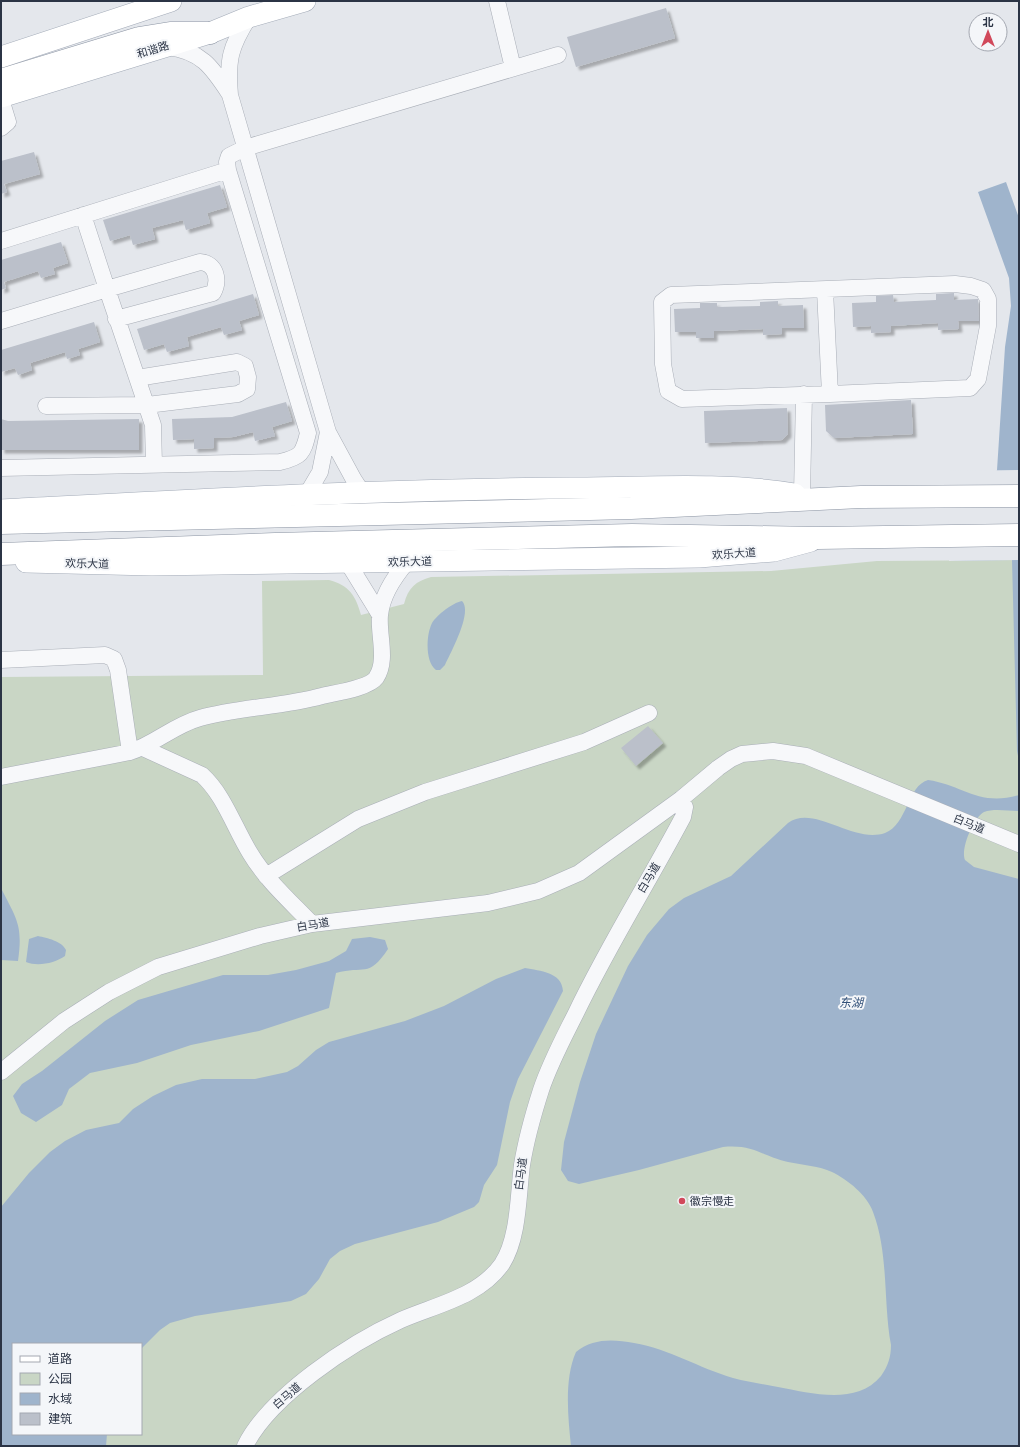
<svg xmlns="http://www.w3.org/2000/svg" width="1020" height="1447" font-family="Roboto,'Noto Sans SC',sans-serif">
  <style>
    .green { fill: #c9d6c5; fill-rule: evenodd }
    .water { fill: #9fb4cc }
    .pier { fill: #e4e7ec }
    .building { fill: #bbc0ca; filter: url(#shadow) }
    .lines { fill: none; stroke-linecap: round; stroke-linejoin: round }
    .minor-casing { stroke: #a9aeb7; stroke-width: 17 }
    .major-casing { stroke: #a3abb8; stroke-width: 22 }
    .highway-casing { stroke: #8b94a3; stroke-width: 23 }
    .minor { stroke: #f7f8fa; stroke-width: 16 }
    .major { stroke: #fff; stroke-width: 21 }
    .highway { stroke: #fff; stroke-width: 22 }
    .poi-dot { fill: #d1495b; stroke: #f4f6f9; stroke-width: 1.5 }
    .labels { text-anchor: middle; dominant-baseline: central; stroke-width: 4; stroke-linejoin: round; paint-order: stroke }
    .street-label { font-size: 11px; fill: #2b3445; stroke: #f4f6f9 }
    .poi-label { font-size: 11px; fill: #2b3445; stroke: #f4f6f9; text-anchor: start }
    .water-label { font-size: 12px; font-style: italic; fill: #34527a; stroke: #f4f6f9 }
  </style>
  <defs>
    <filter id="shadow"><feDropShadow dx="3.5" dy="3.5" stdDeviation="1" flood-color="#0004"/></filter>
  </defs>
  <rect width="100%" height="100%" fill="#e4e7ec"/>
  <path class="green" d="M1019,560v886h-1018v-769l262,-2 -1,-94 67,-1c20,5 27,16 32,35l43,-11c4,-16 12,-23 27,-27l340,-6 106,-10zM13,1344h128v90h-128z"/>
  <path class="water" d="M1006,182l13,36v543l-2,-10 -5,-191 -61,1 46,-91 8,-123 6,-41 -2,-28 -31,-86z
    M462,601c11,11 -11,51 -17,64l-5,5h-4c-11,-8 -10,-35 -4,-47 5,-8 20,-20 30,-22z
    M928,780c35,5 51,27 91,15v16c-11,0 -25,-3 -35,1 -10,5 -24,37 -19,48l9,7 45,12v567h-448c-3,-29 -7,-67 5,-94 17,-14 37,-13 58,-9 35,6 65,25 99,35 15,4 30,6 45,9 33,6 78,19 103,-11 7,-10 10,-19 10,-31 -8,-43 -2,-91 -18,-133 -6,-17 -25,-32 -41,-40 -13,-6 -29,-7 -44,-10 -27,-6 -34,-18 -65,-15l-84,23 -60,14 -11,-3 -7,-11 3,-28 16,-60 16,-48 32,-68 19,-31 22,-26 15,-11 47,-22 57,-53c26,-19 65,21 97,10 23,-9 22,-47 43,-53z
    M1,888c16,32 22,37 17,73l-17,-1z
    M38,936c9,2 24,5 28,14l-1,6c-10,7 -27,11 -39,6l3,-23z
    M370,937l15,3 3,9c-20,30 -24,16 -52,24l-7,35 -70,23 -68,14 -54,18 -47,10 -21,16 -7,16 -26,17 -15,-9 -8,-17 9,-12 20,-13 63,-50 33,-21 85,-25h45l28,-5 33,-9 17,-10 6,-12z
    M525,968c15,3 37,4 38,23l-45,88 -8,23 -13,63 -13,20 -5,17 -5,5 -36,15 -83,22 -15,7 -10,8 -11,20 -13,15 -15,7 -96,15 -25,7 -10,7 -19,19v-5h-128v90h94l-1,12h-105v-239l28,-34 21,-21 15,-11 21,-11 33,-7 14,-14 20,-13 23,-11 26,-6h53l32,-7 11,-6 18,-16 13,-8 76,-21 39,-15 52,-27z"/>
  <path class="pier" d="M1019,470v90l-70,1 -1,-90z"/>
  <path class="building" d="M666,8l9,30 -99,29 -9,-30z
    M34,152l6,22 -36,10 3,8 -6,2v-33z
    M220,185l7,22 -20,6 3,10 -24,7 -3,-10 -31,8 3,11 -22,6 -3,-10 -20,6 -7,-21z
    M61,242l7,21 -15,5 2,6 -14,4 -3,-7 -34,11 2,6 -5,2v-30z
    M954,293v7l24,-1 1,22h-21l1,8 -21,1v-7l-47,3v6l-20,1v-7l-18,1 -1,-24 24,-1v-6l17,-1 1,7 42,-2v-6z
    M253,294l6,21 -20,6 3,9 -18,5 -3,-8 -34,10 2,9 -22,6 -3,-8 -20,6 -7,-21z
    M778,301v5l25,-1 1,23h-22v6l-19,1v-6l-49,2v7h-18v-6h-21l-1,-23 26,-1v-5h17v4l43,-1v-4z
    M94,322l6,20 -22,7 2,6 -13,4 -2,-7 -35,11 2,7 -14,5 -3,-7 -14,4v-22z
    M911,400l2,34 -79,4 -8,-7 -1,-26z
    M286,402l6,19 -20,6 3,9 -20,5 -2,-9 -20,5 -19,1v10l-20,1v-10l-21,1 -1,-21 60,-2z
    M787,408l1,26 -6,6 -77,3 -1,-32z
    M1,419l7,2 131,-2v31h-138z
    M648,726l15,17 -27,23 -15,-18z"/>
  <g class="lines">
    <g class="minor-casing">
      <path id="minor" d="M497,1l16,67
        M249,17c-19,30 -22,43 -19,78l98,337 26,48 8,12
        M168,47c33,4 44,20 61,46
        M1,99l7,23 -7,6
        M1,241l227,-71
        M825,290l5,104 -148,5 -14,-8 -5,-27 -1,-62 9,-7 284,-11 16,2 12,4 5,9v27l-10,53 -8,9 -140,6
        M116,319l97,-26c7,-13 3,-30 -13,-31l-93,27 46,136 1,40
        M1,321l106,-32 -24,-74
        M46,406l101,-1 91,-11 9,-5 1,-12 -3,-11 -8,-4 -100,16
        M1,468l279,-6c21,-5 23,-8 28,-29l-80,-263 -1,-8 2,-6 16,-8 313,-93
        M307,494l13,-22 8,-40
        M802,495l2,-101
        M348,563l32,52
        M1,660l104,-5 9,4 4,11 12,82
        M143,748l59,27c22,20 32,52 48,78 16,27 41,49 62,71
        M1,777l129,-25c25,-8 44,-27 70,-34 40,-11 82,-11 122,-22 12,-3 47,-8 54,-18 12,-18 2,-43 4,-63 2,-19 15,-39 27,-53
        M266,876l92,-57 67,-27 159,-50 65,-29
        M1,1072l63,-51 45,-29 49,-25 102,-31 52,-12 176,-21 50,-12 41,-18 102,-74 37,-31 13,-9 11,-5 31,-3 33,5 213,88
        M245,1446c25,-50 105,-103 156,-126 34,-15 78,-23 101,-56 17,-26 16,-69 20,-99 4,-25 11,-50 19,-75 9,-27 22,-51 35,-77 32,-67 72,-130 107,-196l2,-10 -4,-8"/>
    </g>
    <g class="major-casing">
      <path id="major" d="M1,57l170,-56
        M1,97l209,-64 39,-16 56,-16
        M1,510c190,-10 380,-21 570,-22 72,0 153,-6 224,6
        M26,562l126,3 547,-8 75,-6 37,-10"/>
    </g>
    <g class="highway-casing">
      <path id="highway" d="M1,80l138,-42 31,-5h40
        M1,523l630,-15 230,-11 158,-1
        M1,554l274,-10 357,-9 186,3 201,-3"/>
    </g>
    <use href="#minor" class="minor"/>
    <use href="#major" class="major"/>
    <use href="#highway" class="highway"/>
  </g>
  <circle class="poi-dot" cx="682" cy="1201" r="4"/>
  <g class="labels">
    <g class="street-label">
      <text transform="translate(153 50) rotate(-17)">和谐路</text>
      <text transform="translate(734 554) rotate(-4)">欢乐大道</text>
      <text transform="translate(410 562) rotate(-1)">欢乐大道</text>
      <text transform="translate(87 564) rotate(1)">欢乐大道</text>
      <text transform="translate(969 824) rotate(22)">白马道</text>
      <text transform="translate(649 878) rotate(-59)">白马道</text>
      <text transform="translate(313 925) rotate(-10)">白马道</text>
      <text transform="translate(521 1174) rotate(-82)">白马道</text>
      <text transform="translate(287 1396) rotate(-41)">白马道</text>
    </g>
    <g class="poi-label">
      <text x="690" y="1201">徽宗慢走</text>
    </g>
    <g class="water-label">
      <text x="851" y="1003">东湖</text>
    </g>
  </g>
  <rect width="1020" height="1447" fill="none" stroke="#2b3445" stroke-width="4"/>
  <rect x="12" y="1343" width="130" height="92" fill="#f4f6f9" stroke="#a4a8b1"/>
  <rect x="20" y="1356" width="20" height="6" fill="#ffffff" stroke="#a4a8b1"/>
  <text x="48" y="1363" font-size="12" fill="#2b3445">道路</text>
  <rect x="20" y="1373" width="20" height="12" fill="#c9d6c5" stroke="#a4a8b1"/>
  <text x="48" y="1383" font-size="12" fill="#2b3445">公园</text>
  <rect x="20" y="1393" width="20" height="12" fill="#9fb4cc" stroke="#a4a8b1"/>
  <text x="48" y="1403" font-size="12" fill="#2b3445">水域</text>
  <rect x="20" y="1413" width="20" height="12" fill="#bbc0ca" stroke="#a4a8b1"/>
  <text x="48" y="1423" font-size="12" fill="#2b3445">建筑</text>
  <g transform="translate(988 32)"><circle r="19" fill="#f4f6f9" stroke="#a4a8b1"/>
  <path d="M0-3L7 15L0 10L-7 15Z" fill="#d1495b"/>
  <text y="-6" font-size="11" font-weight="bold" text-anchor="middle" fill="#2b3445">北</text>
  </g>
</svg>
